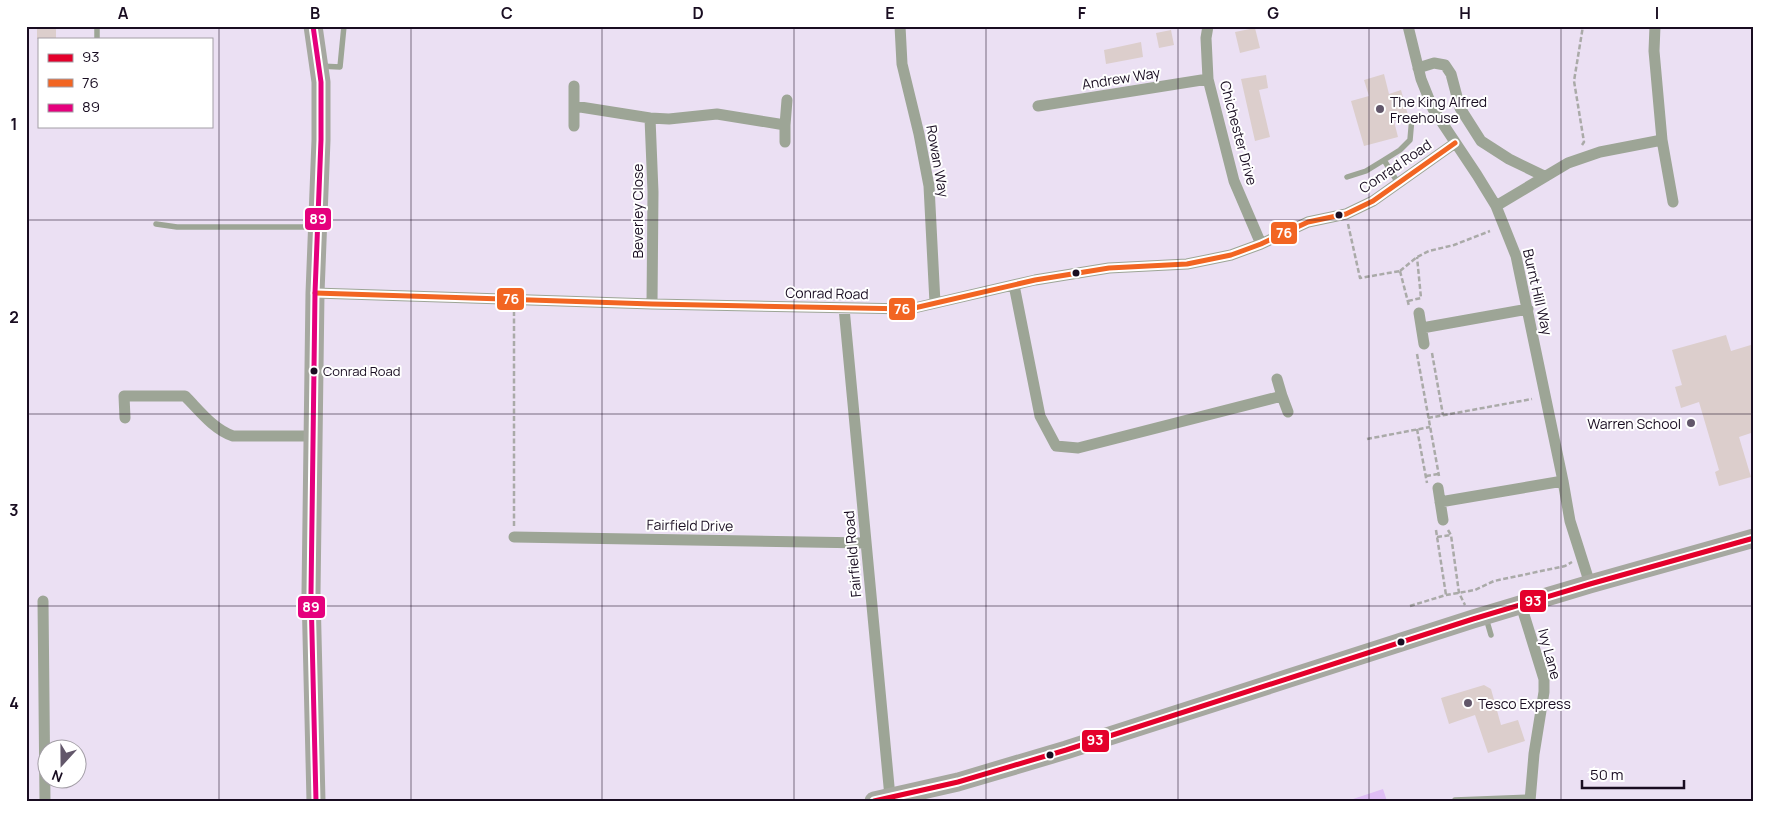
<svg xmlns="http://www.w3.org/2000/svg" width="1780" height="827" font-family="Manrope,sans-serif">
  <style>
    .green { fill: #dfbef5 }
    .building { fill: #dccecc }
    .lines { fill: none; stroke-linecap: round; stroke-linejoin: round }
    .path { stroke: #aaaaa8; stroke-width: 2.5; stroke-dasharray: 5 2.5; stroke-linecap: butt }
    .service { stroke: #9da596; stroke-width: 5.5 }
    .minor { stroke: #9da596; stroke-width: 11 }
    .trunk { stroke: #a6a8a0; stroke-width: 19 }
    .bus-1-casing { stroke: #fff; stroke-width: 9 }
    .bus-2-casing { stroke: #fff; stroke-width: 9 }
    .bus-3-casing { stroke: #fff; stroke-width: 9 }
    .bus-1 { stroke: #e4002b; stroke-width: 5 }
    .bus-2 { stroke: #f26522; stroke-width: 5 }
    .bus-3 { stroke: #e5007d; stroke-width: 5 }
    .grid { fill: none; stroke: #190d21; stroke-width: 1; stroke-opacity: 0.55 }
    .poi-dot { fill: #62576a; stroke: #fff; stroke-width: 2 }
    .bus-dot { fill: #190d21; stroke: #fff; stroke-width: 2 }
    .labels { text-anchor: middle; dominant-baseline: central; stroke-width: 4; stroke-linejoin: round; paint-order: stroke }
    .bus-label { font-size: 13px; fill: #190d21; stroke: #fff; text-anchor: start }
    .street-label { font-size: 14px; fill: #190d21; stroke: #fff }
    .poi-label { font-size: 14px; fill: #190d21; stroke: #fff; text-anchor: start }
    .line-badge { stroke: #fff; stroke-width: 2 }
    .badge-label { font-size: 14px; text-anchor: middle; font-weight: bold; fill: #fff }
    .neatline { fill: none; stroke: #190d21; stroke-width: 2 }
    .grid-label { font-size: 16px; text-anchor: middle; font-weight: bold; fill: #190d21 }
  </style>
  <rect width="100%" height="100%" fill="#ebe0f3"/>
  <path class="green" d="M1383,789l4,12h-40z"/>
  <path class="building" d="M37,26h19v13h-19z
    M1255,28l5,20 -20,5 -5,-21z
    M1171,30l3,15 -15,3 -3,-15z
    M1141,42l2,15 -37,7 -2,-14z
    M1384,74l5,20 12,-4 7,25 -1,2 -13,4 4,16 -34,9 -13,-45 18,-5 -5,-16z
    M1266,75l2,13 -9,2 11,47 -15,4 -14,-62z
    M1726,335l5,16 23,-7v88l-15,5 12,40 -32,9 -4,-14 4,-2 -20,-68 -18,6 -6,-21 7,-2 -10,-35z
    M1484,685l7,4 10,36 17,-5 7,21 -37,12 -13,-38 -26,9 -8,-26z"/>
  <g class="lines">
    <path class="path" d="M1582,145l2,-3 -10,-61 9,-55
      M1348,224l12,54 40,-7
      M1400,271l9,35
      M1400,271l17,-14 12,-6 25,-6 36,-14
      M1408,301l13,-3 -4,-41
      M1432,353l11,62
      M1417,354l22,122
      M1428,418l104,-19
      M1417,429l10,54
      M1367,439l63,-12
      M1426,476l13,-2
      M514,526v-215
      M1436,530l10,65
      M1448,530l3,5 8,58 6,12
      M1437,537l14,-2
      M1410,606l36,-11 29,-5 19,-9 71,-15 7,-4"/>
    <path class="service" d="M97,39v-13
      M320,66l20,1 4,-41
      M1347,177l19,-6 18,-11
      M1398,183l-14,-23 16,-10 10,-10 2,-23
      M156,224l21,3h138
      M1486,618l5,17
      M1455,800l76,-3"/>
    <path class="minor" d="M900,26l2,38 17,70 10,52 6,117
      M1208,26l-2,12 2,41 26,102 27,63
      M1408,26l13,53 12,30 44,66 19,31 20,50 47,225 7,40 20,63
      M1418,68l16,-5 11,2 6,9 9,34 21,33 28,18 35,17
      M574,86v20
      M1038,106l170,-27
      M650,118l3,74 -1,112
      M785,125l2,-25
      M574,126v-20l76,12 19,1 48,-5 68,11v17
      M1662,140l11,62
      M1496,206l72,-43 32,-11 62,-12 -8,-89 1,-25
      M1014,285l26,131 16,30 22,2 204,-52 -5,-17
      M315,293l337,11 258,5 125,-29 74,-12 78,-4 44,-9 30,-11 47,-22 38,-8 27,-13 82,-58
      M844,308l46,489
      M1419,313l5,31
      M1422,328l106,-19
      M1282,396l6,16
      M125,418l-1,-22h61c14,14 28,33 48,40h80
      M1438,488l5,32
      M1440,502l123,-21
      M514,537l352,6
      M43,601l2,200
      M1521,605l23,74v13l-10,62 -4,47"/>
    <path class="trunk" d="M313,26l8,56v58l-6,153 -4,300 5,208
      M874,801l84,-19 108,-32 407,-131 117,-35 164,-46"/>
    <g class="bus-1-casing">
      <path id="bus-1" d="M874,801l84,-19 108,-32 407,-131 117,-35 164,-46"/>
    </g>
    <g class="bus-2-casing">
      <path id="bus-2" d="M315,293l337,11 258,5 125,-29 74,-12 78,-4 44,-9 30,-11 47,-22 38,-8 27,-13 82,-58"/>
    </g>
    <g class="bus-3-casing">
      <path id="bus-3" d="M313,26l8,56v58l-6,153 -4,300 5,208"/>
    </g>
    <use href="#bus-1" class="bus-1"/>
    <use href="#bus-2" class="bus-2"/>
    <use href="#bus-3" class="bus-3"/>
  </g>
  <path class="grid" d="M219,26v775M411,26v775M602,26v775M794,26v775M986,26v775M1178,26v775M1369,26v775M1561,26v775M26,220h1728M26,414h1728M26,606h1728"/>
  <g class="poi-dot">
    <circle cx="1380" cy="109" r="5"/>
    <circle cx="1691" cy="423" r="5"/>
    <circle cx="1468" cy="703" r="5"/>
  </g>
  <g class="bus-dot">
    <circle cx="1339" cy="215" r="4.5"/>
    <circle cx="1076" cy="273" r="4.5"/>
    <circle cx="314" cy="371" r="4.5"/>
    <circle cx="1401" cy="642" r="4.5"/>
    <circle cx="1050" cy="755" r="4.5"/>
  </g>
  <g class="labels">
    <g class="bus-label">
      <text x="323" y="371">Conrad Road</text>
    </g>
    <g class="street-label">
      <text transform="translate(1121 78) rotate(-9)">Andrew Way</text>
      <text transform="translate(1239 133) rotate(75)">Chichester Drive</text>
      <text transform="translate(938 161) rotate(80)">Rowan Way</text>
      <text transform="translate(1395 166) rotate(-34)">Conrad Road</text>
      <text transform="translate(637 211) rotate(-90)">Beverley Close</text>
      <text transform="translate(1538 292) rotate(77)">Burnt Hill Way</text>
      <text transform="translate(827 293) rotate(1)">Conrad Road</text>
      <text transform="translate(690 525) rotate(1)">Fairfield Drive</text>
      <text transform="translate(852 554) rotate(-95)">Fairfield Road</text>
      <text transform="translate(1550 654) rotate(75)">Ivy Lane</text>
    </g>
    <g class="poi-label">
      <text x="1390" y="101">The King Alfred<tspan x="1390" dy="16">Freehouse</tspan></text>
      <text x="1681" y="423" text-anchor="end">Warren School</text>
      <text x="1478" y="703">Tesco Express</text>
    </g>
  </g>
  <g class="line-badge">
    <rect x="304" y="207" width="28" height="24" rx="5" fill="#e5007d"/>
    <rect x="1270" y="221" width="28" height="24" rx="5" fill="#f26522"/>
    <rect x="496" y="287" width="29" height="24" rx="5" fill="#f26522"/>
    <rect x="888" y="297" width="28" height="24" rx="5" fill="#f26522"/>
    <rect x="1519" y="589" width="28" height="24" rx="5" fill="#e4002b"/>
    <rect x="297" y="595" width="29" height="24" rx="5" fill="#e5007d"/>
    <rect x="1081" y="729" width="29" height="24" rx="5" fill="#e4002b"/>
  </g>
  <g class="badge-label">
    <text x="318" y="224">89</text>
    <text x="1284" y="238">76</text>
    <text x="511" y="304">76</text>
    <text x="902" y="314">76</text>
    <text x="1533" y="606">93</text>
    <text x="311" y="612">89</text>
    <text x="1095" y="745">93</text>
  </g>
  <rect width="1780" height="827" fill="none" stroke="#ffffff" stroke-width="55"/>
  <rect x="38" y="38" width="175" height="90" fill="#ffffff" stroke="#a39ea6"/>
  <rect x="48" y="54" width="25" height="8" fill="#e4002b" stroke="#a39ea6"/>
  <text x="82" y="62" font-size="15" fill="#190d21">93</text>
  <rect x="48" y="79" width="25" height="8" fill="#f26522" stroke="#a39ea6"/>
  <text x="82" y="88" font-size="15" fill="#190d21">76</text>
  <rect x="48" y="104" width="25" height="8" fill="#e5007d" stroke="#a39ea6"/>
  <text x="82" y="112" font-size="15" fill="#190d21">89</text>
  <g transform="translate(62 764) rotate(201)"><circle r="24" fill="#ffffff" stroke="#a39ea6"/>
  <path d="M0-4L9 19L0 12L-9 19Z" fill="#62576a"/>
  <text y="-8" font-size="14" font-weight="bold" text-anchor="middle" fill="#190d21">N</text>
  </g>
  <path d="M1582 780v8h102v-8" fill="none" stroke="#190d21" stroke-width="2.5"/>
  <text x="1590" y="780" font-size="15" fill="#190d21" stroke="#ffffff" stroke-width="4" paint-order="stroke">50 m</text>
  <rect x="28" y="28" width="1724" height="772" class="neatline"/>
  <g class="grid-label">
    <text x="123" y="19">A</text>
    <text x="315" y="19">B</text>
    <text x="507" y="19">C</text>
    <text x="698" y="19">D</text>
    <text x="890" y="19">E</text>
    <text x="1082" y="19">F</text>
    <text x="1273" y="19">G</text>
    <text x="1465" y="19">H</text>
    <text x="1657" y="19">I</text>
    <text x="14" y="130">1</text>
    <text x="14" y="323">2</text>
    <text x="14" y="516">3</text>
    <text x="14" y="709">4</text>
  </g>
</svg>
